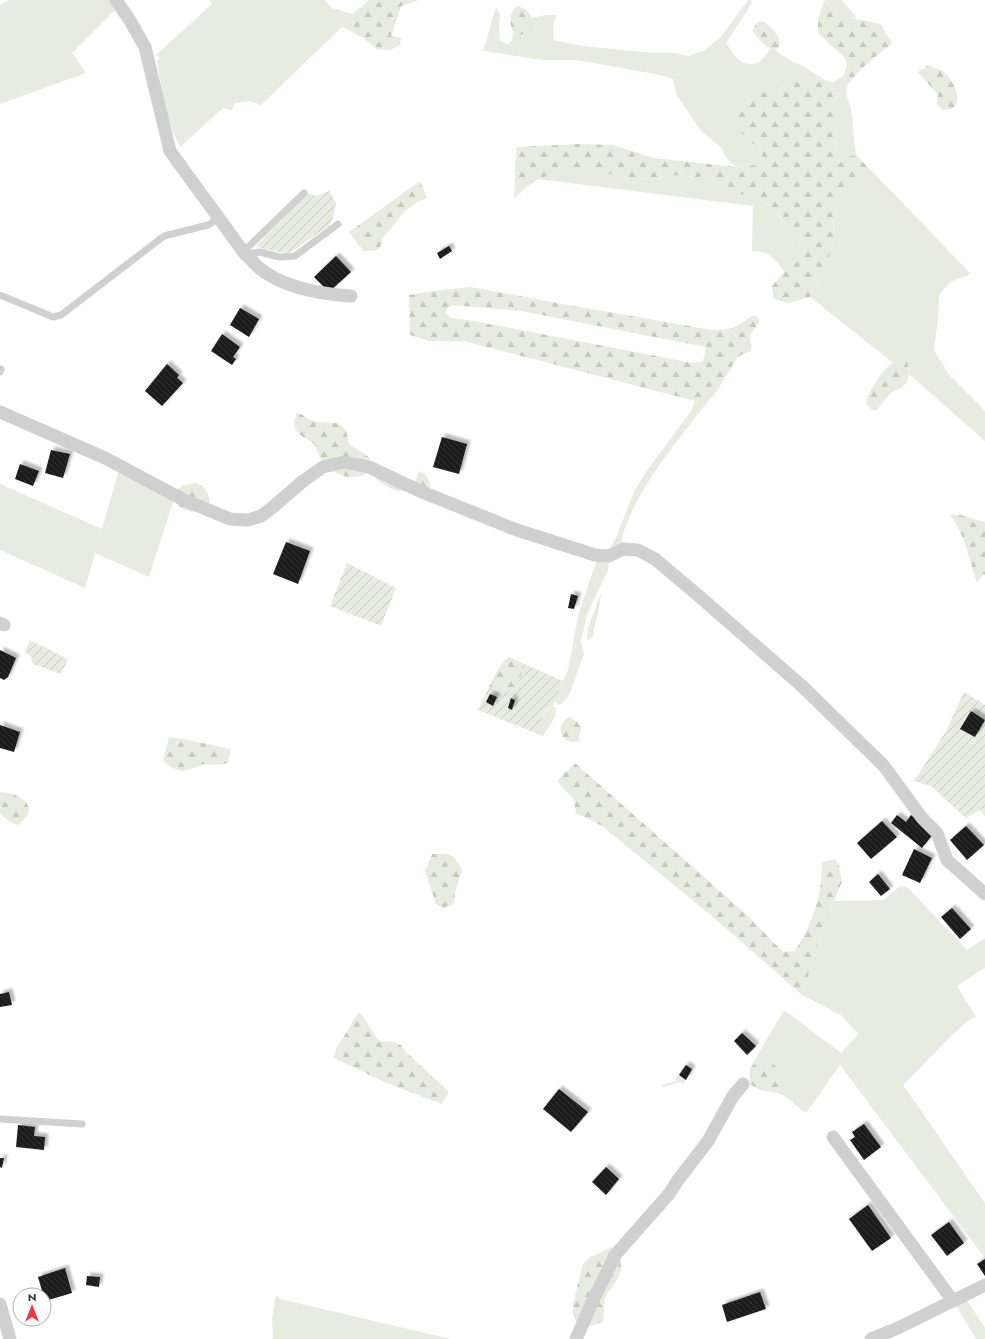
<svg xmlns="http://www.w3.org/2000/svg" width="985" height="1339" font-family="Jost,sans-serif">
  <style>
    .green { fill: #e6ecdf }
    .forest { fill: url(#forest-firs); fill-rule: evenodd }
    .garden { fill: url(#garden-furrows) }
    .building { fill: url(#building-back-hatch); filter: url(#shadow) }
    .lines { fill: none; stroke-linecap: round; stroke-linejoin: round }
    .service { stroke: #d0d0d0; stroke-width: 7 }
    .minor { stroke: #d0d0d0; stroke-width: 13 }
  </style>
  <defs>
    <pattern id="forest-firs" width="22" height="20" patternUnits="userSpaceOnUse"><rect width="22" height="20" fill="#e6ecdf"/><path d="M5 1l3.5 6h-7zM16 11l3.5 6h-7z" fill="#c6cbc0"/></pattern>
    <pattern id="garden-furrows" width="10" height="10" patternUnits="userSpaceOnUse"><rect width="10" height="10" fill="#e6ecdf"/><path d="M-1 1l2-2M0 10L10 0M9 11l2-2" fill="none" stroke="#c6cbc0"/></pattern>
    <pattern id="building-back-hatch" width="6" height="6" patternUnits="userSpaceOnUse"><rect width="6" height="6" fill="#1a1a1a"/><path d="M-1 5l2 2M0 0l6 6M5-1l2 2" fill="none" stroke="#333"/></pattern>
    <filter id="shadow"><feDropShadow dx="3.5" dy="-3.5" stdDeviation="1" flood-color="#0004"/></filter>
  </defs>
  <rect width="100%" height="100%" fill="#fff"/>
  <path class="green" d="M9,0h101l7,8 -45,45 14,20 -86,31v-99z
    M209,0h115l8,8 21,6 -1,18 -10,-5 -81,78 -12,-4 -14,2 -3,7 -9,-2 -43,39c-14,-26 -18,-57 -23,-86l3,-3 -4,-3 56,-51z
    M748,0h3l1,3 -26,40c3,4 6,9 9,13 13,15 29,7 35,-8l5,2 11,8 19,9 20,13 -21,-2 -59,59 16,13 4,11 -8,4 -21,2 -10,-9 -4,-10 -20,-16 -26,-38 -3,-15 -13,-4 -83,-15h-35l-59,-9 13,-44 4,8 -1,9 1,17 8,3 4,-3 1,-9 6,4 11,-9 2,-9 13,-3h11l-3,13 1,12 28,6 71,7h22l13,3 15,-5 17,-13z
    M824,0h18l15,18c-13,-1 -23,-11 -33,-18z
    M844,75l3,12c-2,6 1,12 3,18 4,16 3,34 6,50l-11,2 -5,7 -7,-31v-23l2,-15 -3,-12z
    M867,166l104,108 -21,8 -11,13 -1,24 -4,31 16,26 35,35v30l-75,-66 -1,-9 -11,-9 -6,5 -82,-65 13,-26 11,-29 -1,-27 8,-26 12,-11 10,-6z
    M563,171h28l58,9 28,-5 26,3 28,13 35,11 10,9 22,27 5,17 -18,17c-11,-13 -14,-21 -33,-21l1,-45 -215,-27z
    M695,401l10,4c-28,37 -60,73 -77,116 -3,7 -7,16 -5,24l-13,2 5,-7 19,-48 12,-20 45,-61z
    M119,470l55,29 -25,78 -54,-24 -10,35 -85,-38v-66l102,45z
    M597,559l12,2 -1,9 -21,45 -6,26 3,13 -15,41 -6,8 -5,2 -3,-4 1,-3 12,-28 10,-54z
    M602,590c-2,6 -2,13 -3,19 -1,9 -6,17 -5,26l-7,6 1,-13z
    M553,706l3,2 -1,9 -12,19 -5,-2c2,-11 4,-23 15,-28z
    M900,886l7,1 60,63 18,-12v30l-28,18 19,31 -7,3 -17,15 -49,50 82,118v55l-145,-193 -34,48 -23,-18 -6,-2 3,-5 -25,-25 -5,5 34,-58 57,43 17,-19 -17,-19 -39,-20 22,-71 10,-23 49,-1z
    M685,1064l8,5 -10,15 -3,-2 -16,5 -2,-2 15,-4 -2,-2z
    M276,1295l4,4 171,40h-178l-1,-21z
    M966,1299l19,29v11h-9l-21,-35z"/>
  <path class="forest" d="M369,0h48v1l-16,5 -10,30 10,2 -1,6 -9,6 -14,-1 -15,-12 -10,-5 1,-18z
    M824,1l17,11 11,6 29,6 11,19c-12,11 -39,30 -45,44l-3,-12 3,-10 -2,-7 -27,-25v-14z
    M517,6c20,5 19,23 2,30l-6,-4c-4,-11 -4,-18 4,-26z
    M762,21c8,4 21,16 17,27 -10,5 -20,-9 -26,-16 1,-6 2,-10 9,-11z
    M927,66c6,1 13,3 18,7 6,5 16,22 11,31 -1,2 -2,3 -4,5l-9,1 -6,-5 1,-10 -20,-23z
    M804,78l21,2 7,3 3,12 -2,15v23l7,30 5,-6 11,-2 11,11 -4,6 -10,6 -12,11 -8,26 1,27 -11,29 -13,26 -21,6 -15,-4 -2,-13 17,-19 14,-12 -5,-17 -22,-27 -10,-9 -35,-11 -28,-13 -26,-3 -28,5 -58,-9h-28l-25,8 -12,8 -12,12 1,-33 2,-19 61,-3 35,1 41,13 82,9 21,-2 7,-4 -3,-11 -16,-13 -10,-13 2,-14c24,-17 38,-25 67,-32z
    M420,181l7,17 -11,5 -11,8 -22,27 -3,10 -6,3h-10l-15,-19z
    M471,287l97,18 144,25c20,0 26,-3 41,-15l6,3v4l-9,14 1,15 -6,2 -8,5 -20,33 -12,14 -10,-4 -231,-60h-34l-20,-6 -1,-40 32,-5zM452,305l69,6 185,36 -2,11 -2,4 -9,1 -11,-2 -208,-40 -23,-3 -5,-5 1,-4z
    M898,357l7,1c6,12 7,22 -5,31 -3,1 -6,2 -9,4 -5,5 -10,11 -14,17h-5l-6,-7c4,-17 19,-35 32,-46z
    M297,413c6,1 9,5 14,7 20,7 34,-7 38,24l21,14v7l45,17 4,-11c7,3 12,9 11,18 -33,3 -37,6 -62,-18 -5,6 -9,6 -17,6 -13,0 -26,-10 -32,-22 -2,-4 -3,-8 -5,-11 -6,-6 -16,-7 -19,-16 -2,-5 0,-10 2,-15z
    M196,483c12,6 16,14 12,27 -16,4 -33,2 -34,-17 6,-7 13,-9 22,-10z
    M950,515h11l24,7v53l-2,-1 -6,8c-8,-22 -12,-48 -27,-67z
    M509,657l13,6v10l-6,16c-11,5 -17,3 -27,-2 5,-10 11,-24 20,-30z
    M570,717l8,6 3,5 -2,12c-16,9 -27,-16 -9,-23z
    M169,737l24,4 38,8 -3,14 -9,2 -15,-1 -13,5 -10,2 -11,-4 -7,-6z
    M575,763l172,152 36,37 12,-1c18,-28 27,-56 27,-89l13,-3 4,6 3,17 -18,42 -22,71 -95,-83 -105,-86 -26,-13 -2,-13 -17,-19z
    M0,792c21,1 42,15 18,33l-8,-3 -10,-8z
    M432,854c20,0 20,-2 30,16l-7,22 -1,12 -11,4 -7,-4 -11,-33z
    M359,1012c8,9 12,20 21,29l14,1 7,3 6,8 42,39 -7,12 -58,-22 -50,-24 2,-9z
    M768,1061c13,5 16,20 9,32l-17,-3 -10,-6v-16l5,-5z
    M612,1247c12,13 12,25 1,39 -2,3 -5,5 -6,7 -4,7 -3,21 -4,29l-14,4 -12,-3 -4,-9v-10l10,-40 7,-7z"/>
  <path class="garden" d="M329,191l7,12 -3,14 -4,9 -38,26 -6,1 -30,-6 52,-54 10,3z
    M347,563l49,25 -15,38 -51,-20z
    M30,640l38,19 -7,15 -28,-10 -2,-8 -6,-4z
    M522,663l41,18 -10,25 -6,3 -4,6 -5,19 -60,-24 11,-23c10,5 16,7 27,2l6,-16z
    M964,692l21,13v111l-5,-6 -14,8 -35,-32 -17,-5 32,-50z"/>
  <path class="building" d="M449,246l3,5 -12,8 -3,-6z
    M336,256l15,16 -22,20 -15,-15z
    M240,308l19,11 -10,18 -19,-12z
    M222,334l18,13 -7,10 3,2 -4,6 -21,-14z
    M167,364l12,11 -2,3 6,5 -21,23 -17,-15z
    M442,437l25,7 -8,30 -26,-7z
    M51,450l19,4 -7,24 -18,-5z
    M20,464l19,7 -6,15 -18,-7z
    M286,542l24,9 -12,33 -25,-10z
    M571,594l7,2 -4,13 -6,-1z
    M0,650l16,8 -8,19 -4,3 -4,-2z
    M490,694l7,3 -4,9 -7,-4z
    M511,698l4,2 -3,10 -4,-2z
    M971,711l14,9 -10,17 -15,-8z
    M0,725l20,7 -6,20 -14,-4z
    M897,815l9,7 5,-7 23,18 -12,15 -31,-25z
    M882,821l15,16 -26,22 -14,-16z
    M966,826l18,19 -17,15 -17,-20z
    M914,849l18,9 -12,25 -18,-8z
    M878,874l12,15 -9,7 -12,-14z
    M952,908l19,21 -11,10 -19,-22z
    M9,992l3,13 -12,2v-13z
    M742,1033l14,13 -9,9 -13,-14z
    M686,1065l6,4 -6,11 -7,-5z
    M559,1089l29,23 -17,20 -28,-23z
    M864,1124l17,23 -17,13 -14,-20 5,-3 -3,-5z
    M18,1125l17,2 -1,9 11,1 -1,13 -28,-3z
    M0,1158h4l-2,10 -2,-1z
    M606,1167l13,12 -13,16 -14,-13z
    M868,1205l23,33 -19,13 -23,-32z
    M949,1222l15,21 -17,13 -16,-21z
    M985,1259v17l-8,-12z
    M65,1268l7,25 -27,8 -7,-24z
    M87,1276l13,1 -1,10 -13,-2z
    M760,1292l6,17 -39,13 -5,-17z"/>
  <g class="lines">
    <path class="service" d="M244,251l60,-58
      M245,254l15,-2 19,5 16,-1 43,-32
      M0,295l53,22 8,-2 103,-79 44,-11 11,-7
      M0,372l1,-3
      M0,1119l82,5"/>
    <path class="minor" d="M116,0l13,19 16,28 25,104 75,103c5,4 9,9 13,13 25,21 62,27 93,29
      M0,412l105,46 79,42 46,19 18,1 13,-4 12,-9 30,-26 20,-14 21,-5 25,5 53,25 95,38 78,25 14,1 14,-7 15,1 17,9 45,38 103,90 81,79 38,52 15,15 10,27 38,34
      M0,623l4,2
      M833,1137l120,164
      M0,1304l10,35
      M576,1339l19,-43 21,-42 53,-60 9,-14 30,-39 25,-45 10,-12
      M871,1339l27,-11 87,-43"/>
  </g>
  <g transform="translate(32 1307)"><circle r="19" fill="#ffffff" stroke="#adadad"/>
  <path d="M0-3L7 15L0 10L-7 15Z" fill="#e63946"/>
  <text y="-6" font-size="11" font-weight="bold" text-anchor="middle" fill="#333333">N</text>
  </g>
</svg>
